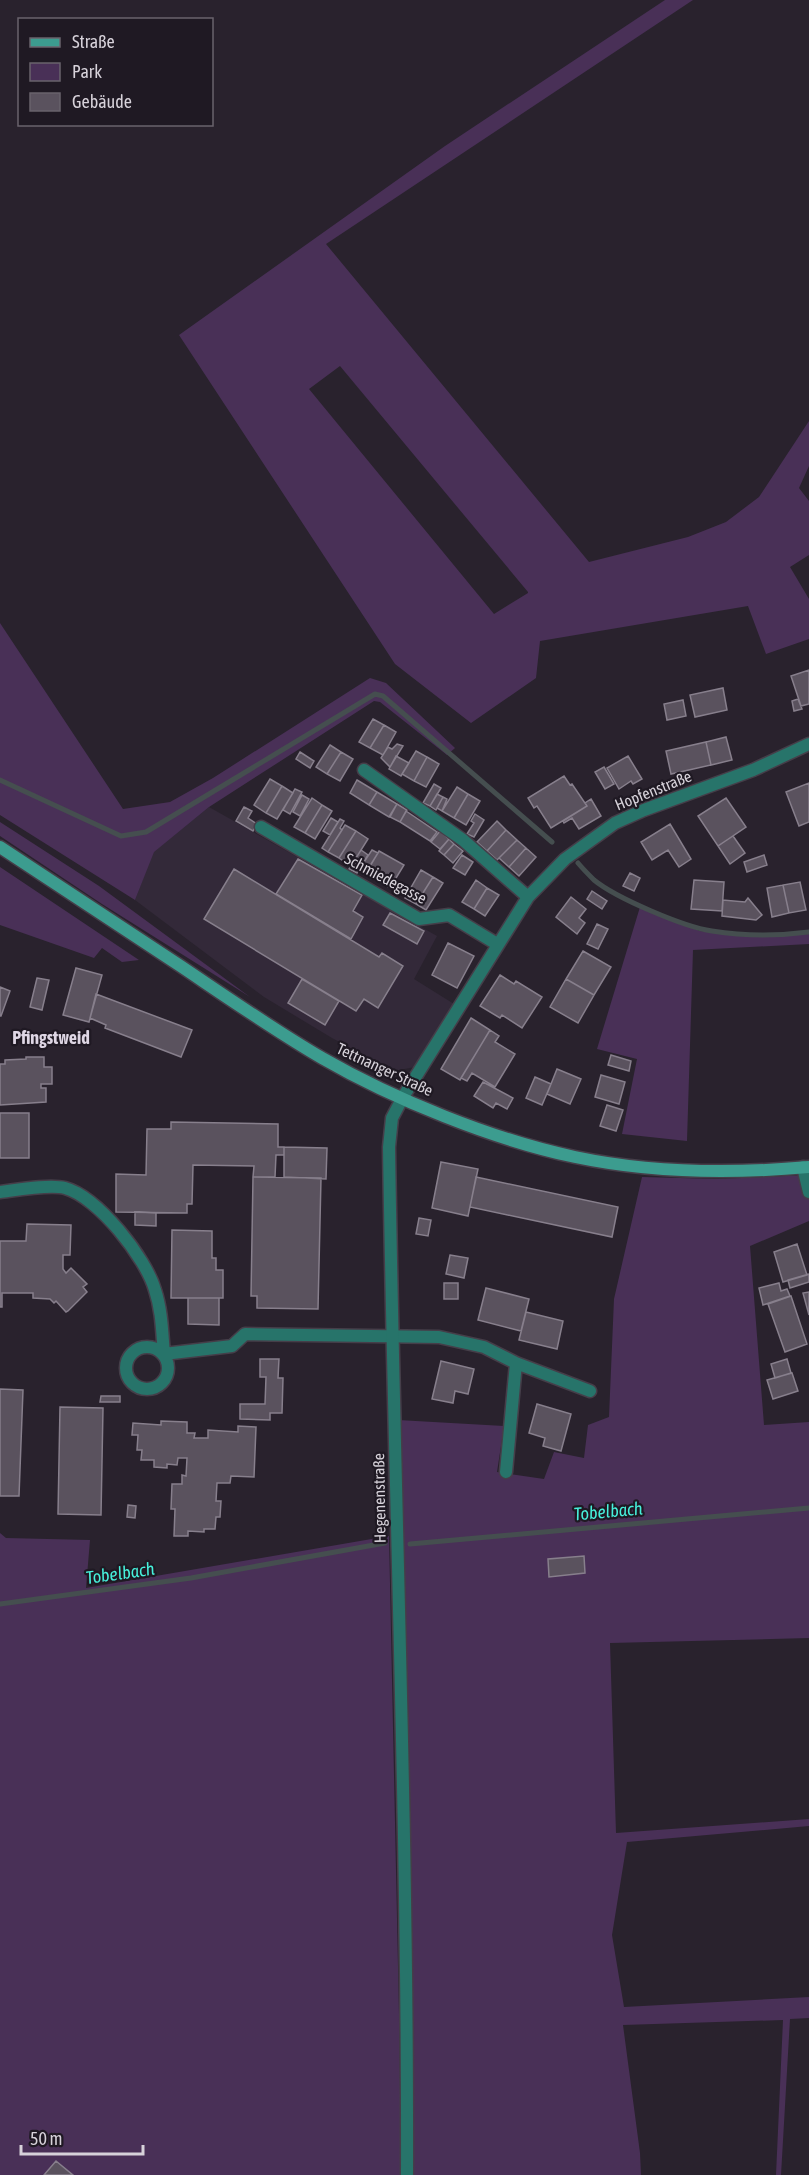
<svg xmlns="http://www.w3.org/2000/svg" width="809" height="2175" font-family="'Asap Condensed',sans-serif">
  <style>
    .built { fill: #332939 }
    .green { fill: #493057; fill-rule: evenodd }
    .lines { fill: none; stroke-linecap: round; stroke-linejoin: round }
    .stream { stroke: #454e4f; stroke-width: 5 }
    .building { fill: #5a525e; stroke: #877f8c; stroke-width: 1.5 }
    .minor-casing { stroke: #453e49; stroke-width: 15 }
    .tertiary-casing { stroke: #453e49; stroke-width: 15 }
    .secondary-casing { stroke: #453e49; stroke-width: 15 }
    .minor { stroke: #27746a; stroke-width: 12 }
    .tertiary { stroke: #27746a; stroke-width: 12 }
    .secondary { stroke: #3c9c8f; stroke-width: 12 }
    .labels { text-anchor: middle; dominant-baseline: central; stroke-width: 4.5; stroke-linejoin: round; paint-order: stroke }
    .street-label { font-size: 16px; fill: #d7d2da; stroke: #1f1923 }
    .neighbourhood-label { font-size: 18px; font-weight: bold; fill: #ded6e4; stroke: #1f1923 }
    .water-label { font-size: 18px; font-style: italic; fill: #47f1dc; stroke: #1f1923 }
  </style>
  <rect width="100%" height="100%" fill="#29222d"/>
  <path class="built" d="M209,807l228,129 -23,43 40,25 -39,63 -21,4 -62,-33 -68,-41 -129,-97 18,-48z"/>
  <path class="green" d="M665,0h28l-367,244 263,318 99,-25 38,-15 33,-25 50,-76v45l-10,22 10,13v54l-19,12 19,32v40l-43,15 -18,-48 -208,35 -4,37 -65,45 -76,-59 -216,-329 266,-189zM340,366l188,226v1l-34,21 -185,-225z
    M0,623l123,186 47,-7 43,-24 157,-100 16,5 69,65 -8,7 -67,-53 -6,-1 -165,106 -55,45 -19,48 -135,-85z
    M0,822l99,64 151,111 -148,-93 -102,-68z
    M0,867l139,93 -17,2 -20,-14 -8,10 -94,-33z
    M640,907l60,24 70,5 39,-2v10l-116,6 -6,191 -65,-7 15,-75 -40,-10z
    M809,1175v46l-59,25 14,179 45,-3v216l-199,5 6,190 193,-14v7l-182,16 -15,93 12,72 185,-10v21l-19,1 -9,156h-5l7,-155 -160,5 17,128 1,22h-227c-1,-252 -4,-504 -16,-755l106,6 -7,46 47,7 10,-27 30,6 4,-33 21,-8 5,-118 28,-122 76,2z
    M0,1533l6,5 84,2 -4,48 303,-52 10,478 2,161h-401z"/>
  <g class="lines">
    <path class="stream" d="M0,780l121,56 25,-4 229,-138 8,2 169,146
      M578,863c5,6 11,12 16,17 22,18 90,47 118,51 31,5 66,5 97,1
      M410,1544l399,-36
      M0,1604l191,-26 194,-35"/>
  </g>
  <path class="building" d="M809,670v34l-8,2 -10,-30z
    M723,688l4,22 -32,7 -5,-22z
    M798,699l4,10 -8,2 -2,-10z
    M683,700l3,16 -19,4 -3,-16z
    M373,719l11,6 -14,23 -11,-6z
    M384,725l12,7 -13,23 -13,-7z
    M726,737l6,23 -21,5 -5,-23z
    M706,742l5,23 -40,9 -5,-23z
    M397,744l6,2 -13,21 -9,-9 7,-11 4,2z
    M330,745l11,7 -14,22 -11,-7z
    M416,751l11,6 -13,24 -12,-7z
    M300,752l14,9 -4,7 -14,-9z
    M341,752l12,7 -13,22 -13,-7z
    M396,756l13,7 -8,13 -12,-7z
    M628,756l14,23 -9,5 -2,-3 -12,8 -12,-21z
    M427,757l12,7 -13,23 -12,-6z
    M604,767l10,17 -9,5 -10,-17z
    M564,776l6,9 2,-1 15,22 -36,22 -14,-22 -3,2 -6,-10z
    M270,779l12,7 -16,27 -12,-8z
    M357,780l20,12 -8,13 -19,-12z
    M809,783v39l-10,4 -13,-34z
    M434,784l7,4 -11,18 -7,-3z
    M282,786l11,7 -16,26 -11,-6z
    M457,787l11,7 -14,24 -12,-7z
    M295,789l7,3 -12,22 -7,-4z
    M377,792l20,12 -8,13 -20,-12z
    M437,794l6,3 -7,13 -6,-4z
    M468,794l12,7 -14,24 -12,-7z
    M302,795l7,4 -9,17 -7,-4z
    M443,797l4,2 -5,12 -5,-3z
    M312,798l10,7 -17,28 -11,-6z
    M726,798l20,29 -28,19 -20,-30z
    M591,799l10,17 -22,13 -7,-11 -8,5 -1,-2 24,-15 -2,-3z
    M397,804l10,6 -7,12 -10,-5z
    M322,805l10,6 -17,28 -10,-6z
    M244,807l8,4 -4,7 9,6 -4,7 -17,-10z
    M406,811l31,21 -7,9 -30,-19z
    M475,814l9,6 -10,17 -7,-3 7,-11 -3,-2z
    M331,818l7,4 -8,13 -7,-4z
    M340,819l4,2 -4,7 2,2 -14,22 -6,-4z
    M497,821l9,9 -19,21 -10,-9z
    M670,824l21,35 -12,8 -11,-17 -16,10 -11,-18z
    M345,825l11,6 -17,27 -11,-6z
    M506,830l11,10 -20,20 -10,-9z
    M356,831l12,8 -17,27 -12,-8z
    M440,831l9,8 -9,10 -9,-7z
    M733,836l12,17 -15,11 -12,-18z
    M449,839l5,5 -10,11 -5,-4z
    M517,840l9,8 -17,19 -10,-9z
    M454,844l9,7 -10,12 -9,-8z
    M526,848l10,9 -17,19 -10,-9z
    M361,850l7,5 -11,18 -8,-4z
    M372,850l6,3 -10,16 -6,-4z
    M379,851l25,14 -14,23 -24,-15z
    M462,855l11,7 -8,13 -12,-7z
    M764,855l3,10 -20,7 -3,-10z
    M298,859l64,36 -9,16 10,6 -12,22 -75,-45z
    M234,869l145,88 3,-4 21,13 -25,42 -14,-9 -8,12 -152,-92z
    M421,870l12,7 -17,27 -11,-6z
    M630,873l10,5 -6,13 -11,-5z
    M433,877l10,6 -17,27 -10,-6z
    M476,880l11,8 -13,21 -12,-7z
    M694,880l30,2 -2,29 -31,-2z
    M800,882l6,28 -17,3 -6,-28z
    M783,885l6,28 -17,4 -5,-29z
    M487,888l12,7 -14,21 -11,-7z
    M592,891l15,10 -5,8 -15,-10z
    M571,897l15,12 -7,9 6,5 -8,11 -21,-17z
    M748,898l14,17 -6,5 -34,-4 1,-16 22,2z
    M390,913l34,18 -7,13 -34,-19z
    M597,924l11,5 -10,20 -11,-5z
    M448,943l26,13 -17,32 -25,-13z
    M583,951l28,16 -17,28 -28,-16z
    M76,968l26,7 -13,47 -26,-7z
    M500,975l14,9 2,-3 26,16 -20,31 -20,-13 -2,3 -20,-12z
    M37,978l12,2 -7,30 -12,-3z
    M302,979l37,22 -14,24 -37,-22z
    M566,979l28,16 -16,28 -28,-16z
    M0,987l10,4 -9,25h-1z
    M96,994l96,36 -11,27 -76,-29 1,-3 -16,-7z
    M471,1018l19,12 -30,50 -19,-11z
    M490,1030l9,6 -4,6 20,12 -20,33 -23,-14 -5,8 -6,-3z
    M611,1055l20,6 -2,10 -21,-6z
    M26,1057h18v10h8v17h-11v4h5v14l-46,3v-41h5v-4l21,-1z
    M557,1069l24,10 -11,25 -23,-10z
    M601,1075l24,7 -6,22 -24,-7z
    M535,1077l16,7 -9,21 -16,-7z
    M483,1082l30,16 -6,11 -11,-6 -3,5 -19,-12z
    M607,1105l16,5 -7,21 -16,-5z
    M0,1113h29v45h-29z
    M171,1122l107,2v23h6v8h-8l-1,22h-22l1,-11 -61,-1 -1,39h-5v9l-71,-1v-38l30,1 1,-46h24z
    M284,1147l43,1 -1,31 -42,-2z
    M441,1162l37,7 -10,47 -36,-8z
    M253,1177l68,1 -3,131 -61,-1v-12h-6z
    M476,1177l142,30 -6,30 -142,-30z
    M135,1212l21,1v13l-21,-1z
    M419,1218l12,2 -3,16 -12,-2z
    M27,1224l44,1 -1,30h-7v14l3,4 5,-5 16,16 -4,3 4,5 -19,19 -2,1 -10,-11 -2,2 -4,-4 -17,-1v-5h-31v14h-2v-66h26z
    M172,1230l40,1v27h4v12h7v28h-52z
    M797,1244l10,31 -24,7 -9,-30z
    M450,1255l18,3 -4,20 -18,-4z
    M809,1274v8l-19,6 -2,-8z
    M444,1283h14v16h-14z
    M779,1283l2,8 6,-2 3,7 -27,9 -4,-17z
    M486,1288l43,11 -8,32 -43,-11z
    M809,1292v23l-6,-22z
    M791,1296l16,48 -22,8 -17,-48z
    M188,1298h31v27l-31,-1z
    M526,1312l37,9 -6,28 -38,-9z
    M260,1359h19l-1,19h5l-1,35h-12v7l-30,-1v-15h25l1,-27h-6z
    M787,1359l4,14 -16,5 -4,-14z
    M441,1361l33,8 -6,25 -13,-3 -2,12 -21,-4z
    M792,1373l6,18 -25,8 -6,-19z
    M0,1389l23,1 -4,106h-19z
    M101,1396h19v6h-20z
    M537,1404l34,10 -10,37 -18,-5 2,-8 -16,-5z
    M60,1407l43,1 -2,107 -43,-1z
    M161,1421l26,1v11h8l-1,5h14v-8l30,2v-6l18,1 -2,50 -23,-1 -1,7h-13l-1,18h5l-1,16h-4l-1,12h-11v3l-16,-1v5h-14l1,-27h-4l1,-25h10v-9l4,1 1,-18h-9l-1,7 -10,-1v4l-13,-1v-7h-13l1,-10h-5l1,-15h-6l1,-12 28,2z
    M128,1505l8,1 -1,12 -8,-1z
    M584,1556l1,17 -36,4 -1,-18z
    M56,2161l17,14h-29z"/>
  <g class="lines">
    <g class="minor-casing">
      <path id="minor" d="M364,770l99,70 65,57
        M261,827l158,92 30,-4 48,29
        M403,1097l125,-200 37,-38 50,-36 29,-13 109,-40 56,-26
        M803,1167l6,25
        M0,1192c16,-2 50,-8 65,-4 33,9 81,70 90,102 7,21 7,42 9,64l68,-8 13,-12 194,3 45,10 32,16 74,28
        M126 1368a21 21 0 1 1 42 0a21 21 0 1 1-42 0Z
        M506,1472l10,-109"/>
    </g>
    <g class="tertiary-casing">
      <path id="tertiary" d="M403,1097l-11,21 -3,29c5,342 19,685 18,1028"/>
    </g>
    <g class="secondary-casing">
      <path id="secondary" d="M0,847c61,40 121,80 182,120 46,31 92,63 140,91 71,41 172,82 253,99 76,16 156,17 234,10"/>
    </g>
    <use href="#minor" class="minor"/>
    <use href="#tertiary" class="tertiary"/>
    <use href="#secondary" class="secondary"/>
  </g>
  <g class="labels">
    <g class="street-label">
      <text transform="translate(653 790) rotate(-22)">Hopfenstraße</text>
      <text transform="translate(386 878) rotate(28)">Schmiedegasse</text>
      <text transform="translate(385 1069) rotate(25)">Tettnanger Straße</text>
      <text transform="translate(379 1498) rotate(-91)">Hegenenstraße</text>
    </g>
    <g class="neighbourhood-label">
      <text x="51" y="1037">Pfingstweid</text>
    </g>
    <g class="water-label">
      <text transform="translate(608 1511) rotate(-5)">Tobelbach</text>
      <text transform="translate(120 1573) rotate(-8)">Tobelbach</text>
    </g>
  </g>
  <rect x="18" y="18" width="195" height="108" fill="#1f1923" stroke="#69636c" stroke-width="1.5"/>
  <rect x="30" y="38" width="30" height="9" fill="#3c9c8f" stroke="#69636c" stroke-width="1.5"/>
  <text x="72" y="48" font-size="18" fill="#d7d2da">Straße</text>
  <rect x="30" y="63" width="30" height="18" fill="#493057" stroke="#69636c" stroke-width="1.5"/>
  <text x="72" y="78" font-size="18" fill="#d7d2da">Park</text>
  <rect x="30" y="93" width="30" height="18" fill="#5a525e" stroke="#69636c" stroke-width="1.5"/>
  <text x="72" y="108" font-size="18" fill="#d7d2da">Gebäude</text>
  <path d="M21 2145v9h122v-9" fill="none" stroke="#d7d2da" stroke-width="3"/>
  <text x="30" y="2145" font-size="18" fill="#d7d2da" stroke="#1f1923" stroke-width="4.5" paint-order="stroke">50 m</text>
</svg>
